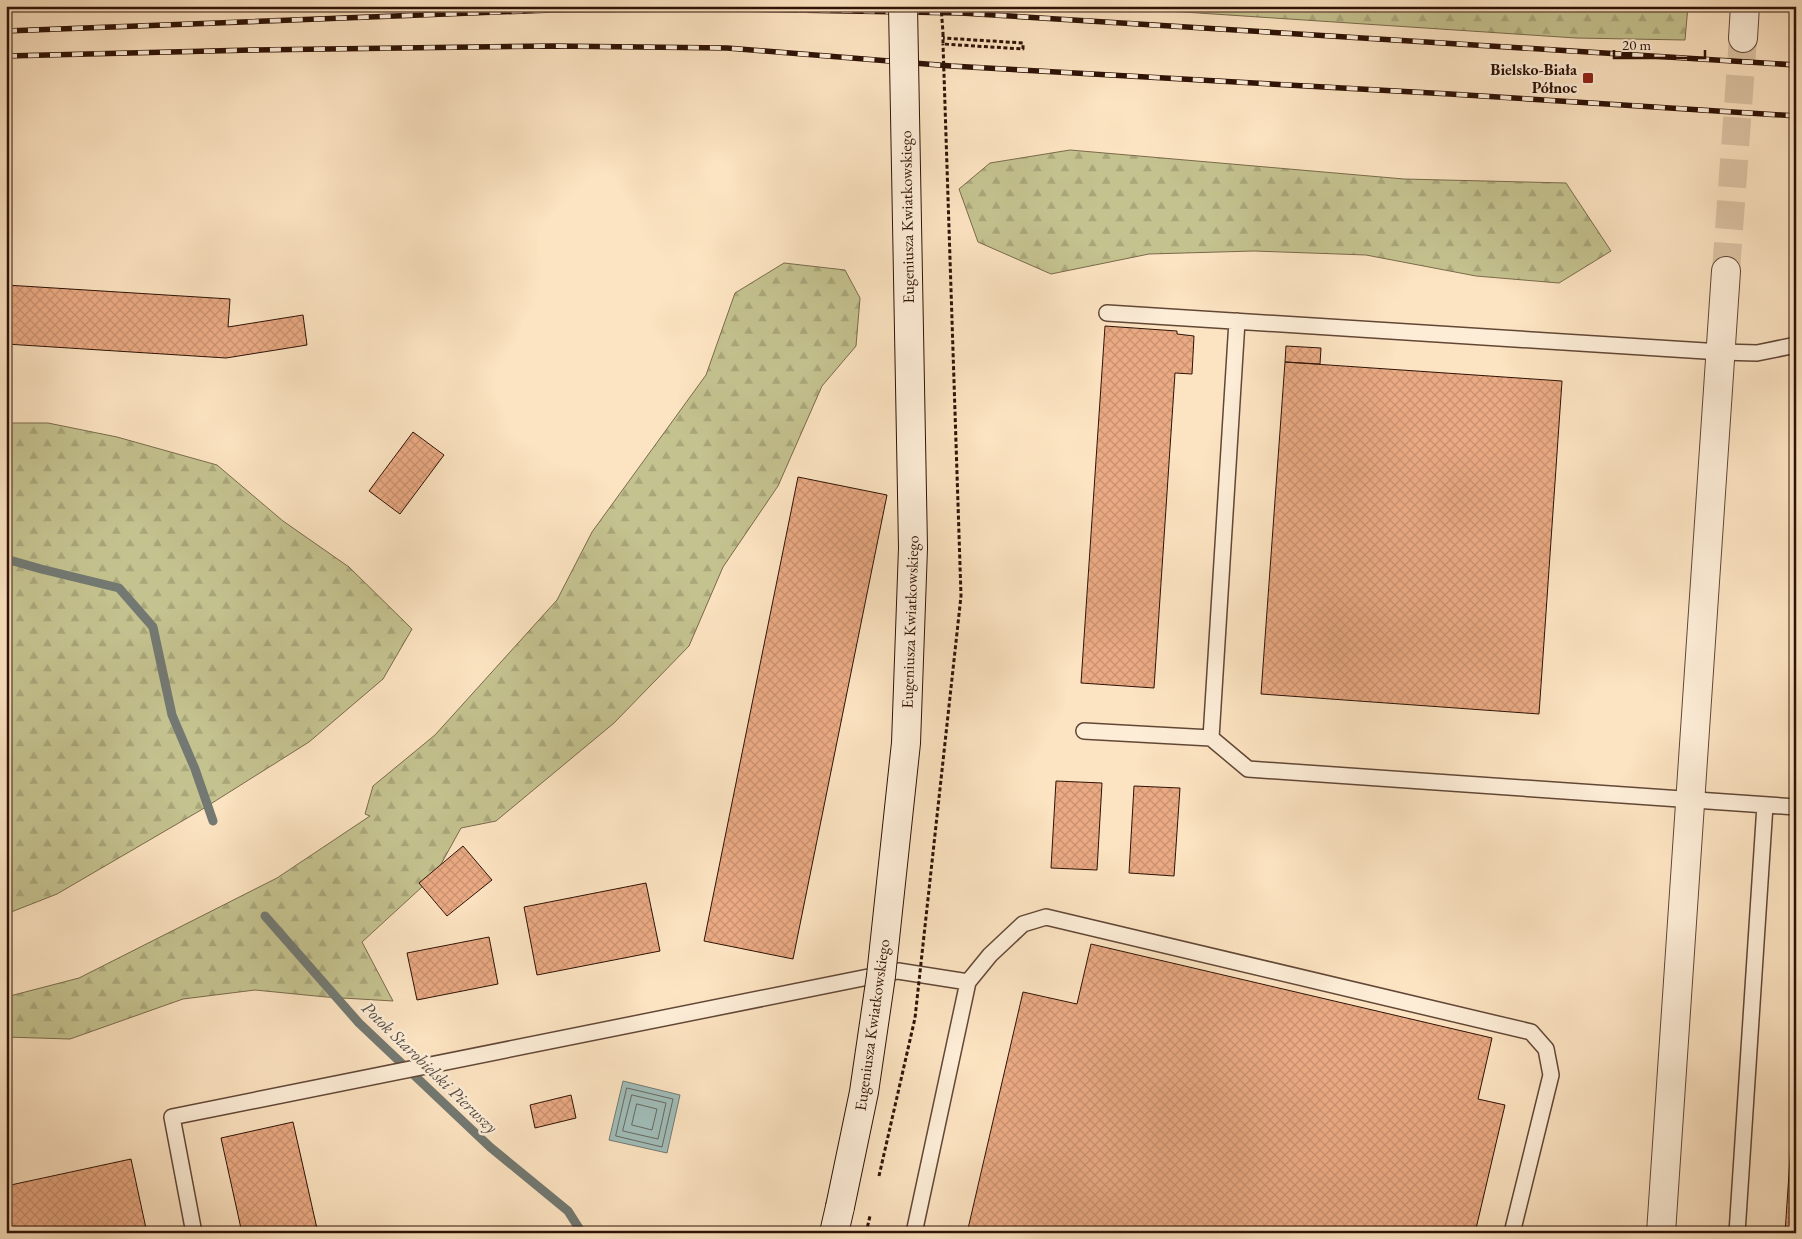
<svg xmlns="http://www.w3.org/2000/svg" width="1802" height="1239" font-family="'EB Garamond',serif">
  <style>
    .forest { fill: url(#forest-firs); stroke: #7a6a4b }
    .water { fill: #a0bdb9; stroke: #737972 }
    .lines { fill: none; stroke-linecap: round; stroke-linejoin: round }
    .shore { stroke: #686860; stroke-width: 1 }
    .stream { stroke: #737972; stroke-width: 9 }
    .building { fill: url(#building-cross-hatch); stroke: #2f1307 }
    .street-tunnel { stroke: #ddc4a5; stroke-width: 28; stroke-dasharray: 28 14; stroke-linecap: butt }
    .lane-casing { stroke: #624736; stroke-width: 18 }
    .street-casing { stroke: #624736; stroke-width: 30 }
    .secondary-casing { stroke: #2f1307; stroke-width: 30 }
    .path { stroke: #2f1307; stroke-width: 3; stroke-dasharray: 4 2.5; stroke-linecap: butt }
    .lane { stroke: #fdedd7; stroke-width: 15 }
    .street { stroke: #fdedd7; stroke-width: 28 }
    .secondary { stroke: #fdedd7; stroke-width: 28 }
    .rail-casing { stroke: #2f1307; stroke-width: 5.5 }
    .rail { stroke: #fdedd7; stroke-width: 4; stroke-dasharray: 11; stroke-linecap: butt }
    .secondary-bridge-casing { stroke: #2f1307; stroke-width: 30; stroke-linecap: butt }
    .path-bridge { stroke: #2f1307; stroke-width: 3; stroke-dasharray: 4 2.5; stroke-linecap: butt }
    .secondary-bridge { stroke: #fdedd7; stroke-width: 28 }
    .poi-dot { fill: #8f2418; stroke: #fdedd7; stroke-width: 2 }
    .labels { text-anchor: middle; dominant-baseline: central; stroke-width: 5; stroke-linejoin: round; paint-order: stroke }
    .poi-label { font-size: 16px; font-weight: bold; fill: #2f1307; stroke: #fdedd7; text-anchor: end }
    .street-label { font-size: 16px; fill: #2f1307; stroke: #fdedd7 }
    .water-label { font-size: 18px; font-style: italic; fill: #574e45; stroke: #fdedd7 }
  </style>
  <defs>
    <pattern id="forest-firs" width="22" height="20" patternUnits="userSpaceOnUse" patternTransform="scale(1.25)"><rect width="22" height="20" fill="#c4c28f"/><path d="M5 1l3.5 6h-7zM16 11l3.5 6h-7z" fill="#a9a67a"/></pattern>
    <pattern id="building-cross-hatch" width="8" height="8" patternUnits="userSpaceOnUse" patternTransform="scale(1.25)"><rect width="8" height="8" fill="#eaaa83"/><path d="M0 0l8 8M0 8l8-8" fill="none" stroke="#c99170"/></pattern>
  </defs>
  <rect width="100%" height="100%" fill="#fce3c1"/>
  <filter id="stains"><feTurbulence type="fractalNoise" baseFrequency=".004" numOctaves="4"/><feColorMatrix values="0 0 0 0 .2 0 0 0 0 .09 0 0 0 0 .02 0 0 0 .5 -.17"/></filter>
  <radialGradient id="worn" r=".72"><stop offset=".6" stop-color="#630" stop-opacity="0"/><stop offset="1" stop-color="#630" stop-opacity=".3"/></radialGradient>
  <path class="forest" d="M1150,6h538l-3,34 -109,-2 -408,-27z
    M1070,150l334,29 162,4 45,68 -52,32 -83,-7 -110,-21 -112,-4 -105,3 -98,20 -73,-32 -19,-53 31,-26z
    M784,263l61,7 15,28 -4,48 -34,40 -44,100 -55,81 -34,79 -75,77 -118,98 -35,7 -26,47 -73,67 31,59 -67,-4 -71,-7 -72,9 -113,40 -64,-2v-40l73,-19 198,-100 93,-62 -5,-2 8,-28 62,-51 122,-135 35,-68 114,-157 29,-82z
    M6,423h42l69,14 100,28 66,56 66,46 63,62 -29,50 -74,63 -108,68 -144,84 -51,20z"/>
  <path class="water" d="M623,1081l57,14 -13,58 -58,-13z"/>
  <g class="lines">
    <path class="shore" d="M627,1088l46,11 -11,48 -46,-11z
      M632,1095l34,8 -8,36 -35,-8z
      M637,1104l20,5 -5,21 -20,-5z"/>
    <path class="stream" d="M6,559l35,10 78,19 34,39 19,88 23,54 18,52
      M265,916l94,107 131,124 78,64 14,22"/>
  </g>
  <path class="building" d="M6,285l224,14 -2,28 75,-12 4,30 -81,13 -220,-14z
    M1105,326l72,5v3l17,2 -2,38 -17,-1 -21,315 -73,-5z
    M1286,346l35,2 -1,16 -35,-2z
    M1285,362l277,19 -23,333 -278,-20z
    M413,432l31,23 -44,59 -31,-23z
    M798,477l89,18 -94,464 -89,-18z
    M1056,781l46,2 -5,87 -46,-2z
    M1134,786l46,2 -6,88 -45,-3z
    M463,846l29,34 -45,36 -28,-33z
    M646,883l14,68 -123,24 -13,-68z
    M489,937l9,47 -81,16 -10,-47z
    M1091,944l401,94 -14,61 27,6 -30,128h-508l56,-241 54,12z
    M1796,1069v164h-11z
    M571,1095l5,23 -41,10 -5,-23z
    M293,1122l25,111h-76l-21,-95z
    M131,1159l16,74h-141v-47z"/>
  <g class="lines">
    <path class="street-tunnel" d="M1726,271l17,-233"/>
    <g class="lane-casing">
      <path id="lane" d="M1107,313l614,39 36,1 39,-8
        M1237,321l-26,417 37,31 548,38
        M1084,731l127,7
        M194,1233l-22,-116 726,-146 70,11
        M914,1233l54,-251 22,-27 33,-31 23,-7 485,115 15,17 5,26 -39,158
        M1737,1233l28,-428"/>
    </g>
    <g class="street-casing">
      <path id="street" d="M1743,38l2,-32
        M1661,1233l65,-962"/>
    </g>
    <g class="secondary-casing">
      <path id="secondary" d="M834,1233l6,-26"/>
    </g>
    <path class="path" d="M943,33v11l80,5v-6l-80,-5"/>
    <use href="#lane" class="lane"/>
    <use href="#street" class="street"/>
    <use href="#secondary" class="secondary"/>
    <g class="rail-casing">
      <path id="rail" d="M6,31l546,-21 180,-1 229,4 835,52
        M6,56l246,-6 301,-4 174,2 224,18 499,28 346,22"/>
    </g>
    <use href="#rail" class="rail"/>
    <g class="secondary-bridge-casing">
      <path id="secondary-bridge" d="M840,1207l24,-115 17,-116 25,-233 7,-195 -10,-542"/>
    </g>
    <path class="path-bridge" d="M941,6l2,27
      M879,1176l36,-158 46,-422 -18,-552
      M866,1233l4,-17"/>
    <use href="#secondary-bridge" class="secondary-bridge"/>
  </g>
  <rect class="poi-dot" x="1582" y="72" width="12" height="12" rx="2.5"/>
  <g class="labels">
    <g class="poi-label">
      <text x="1577" y="69">Bielsko-Biała<tspan x="1577" dy="18">Północ</tspan></text>
    </g>
    <g class="street-label">
      <text transform="translate(907 217) rotate(-91)">Eugeniusza Kwiatkowskiego</text>
      <text transform="translate(910 622) rotate(-88)">Eugeniusza Kwiatkowskiego</text>
      <text transform="translate(872 1025) rotate(-82)">Eugeniusza Kwiatkowskiego</text>
    </g>
    <g class="water-label">
      <text transform="translate(430 1067) rotate(44)">Potok Starobielski Pierwszy</text>
    </g>
  </g>
  <rect width="1802" height="1239" fill="none" stroke="#fce3c1" stroke-width="25"/>
  <rect x="8" y="8" width="1787" height="1224" fill="none" stroke="#2f1307" stroke-width="2.5"/>
  <rect x="12" y="12" width="1777" height="1214" fill="none" stroke="#2f1307"/>
  <path d="M1614 50v8h91v-8" fill="none" stroke="#2f1307" stroke-width="2.5"/>
  <text x="1622" y="50" font-size="15" fill="#2f1307" stroke="#fdedd7" stroke-width="4" paint-order="stroke">20 m</text>
  <rect width="100%" height="100%" filter="url(#stains)"/>
  <rect width="100%" height="100%" fill="url(#worn)"/>
</svg>
